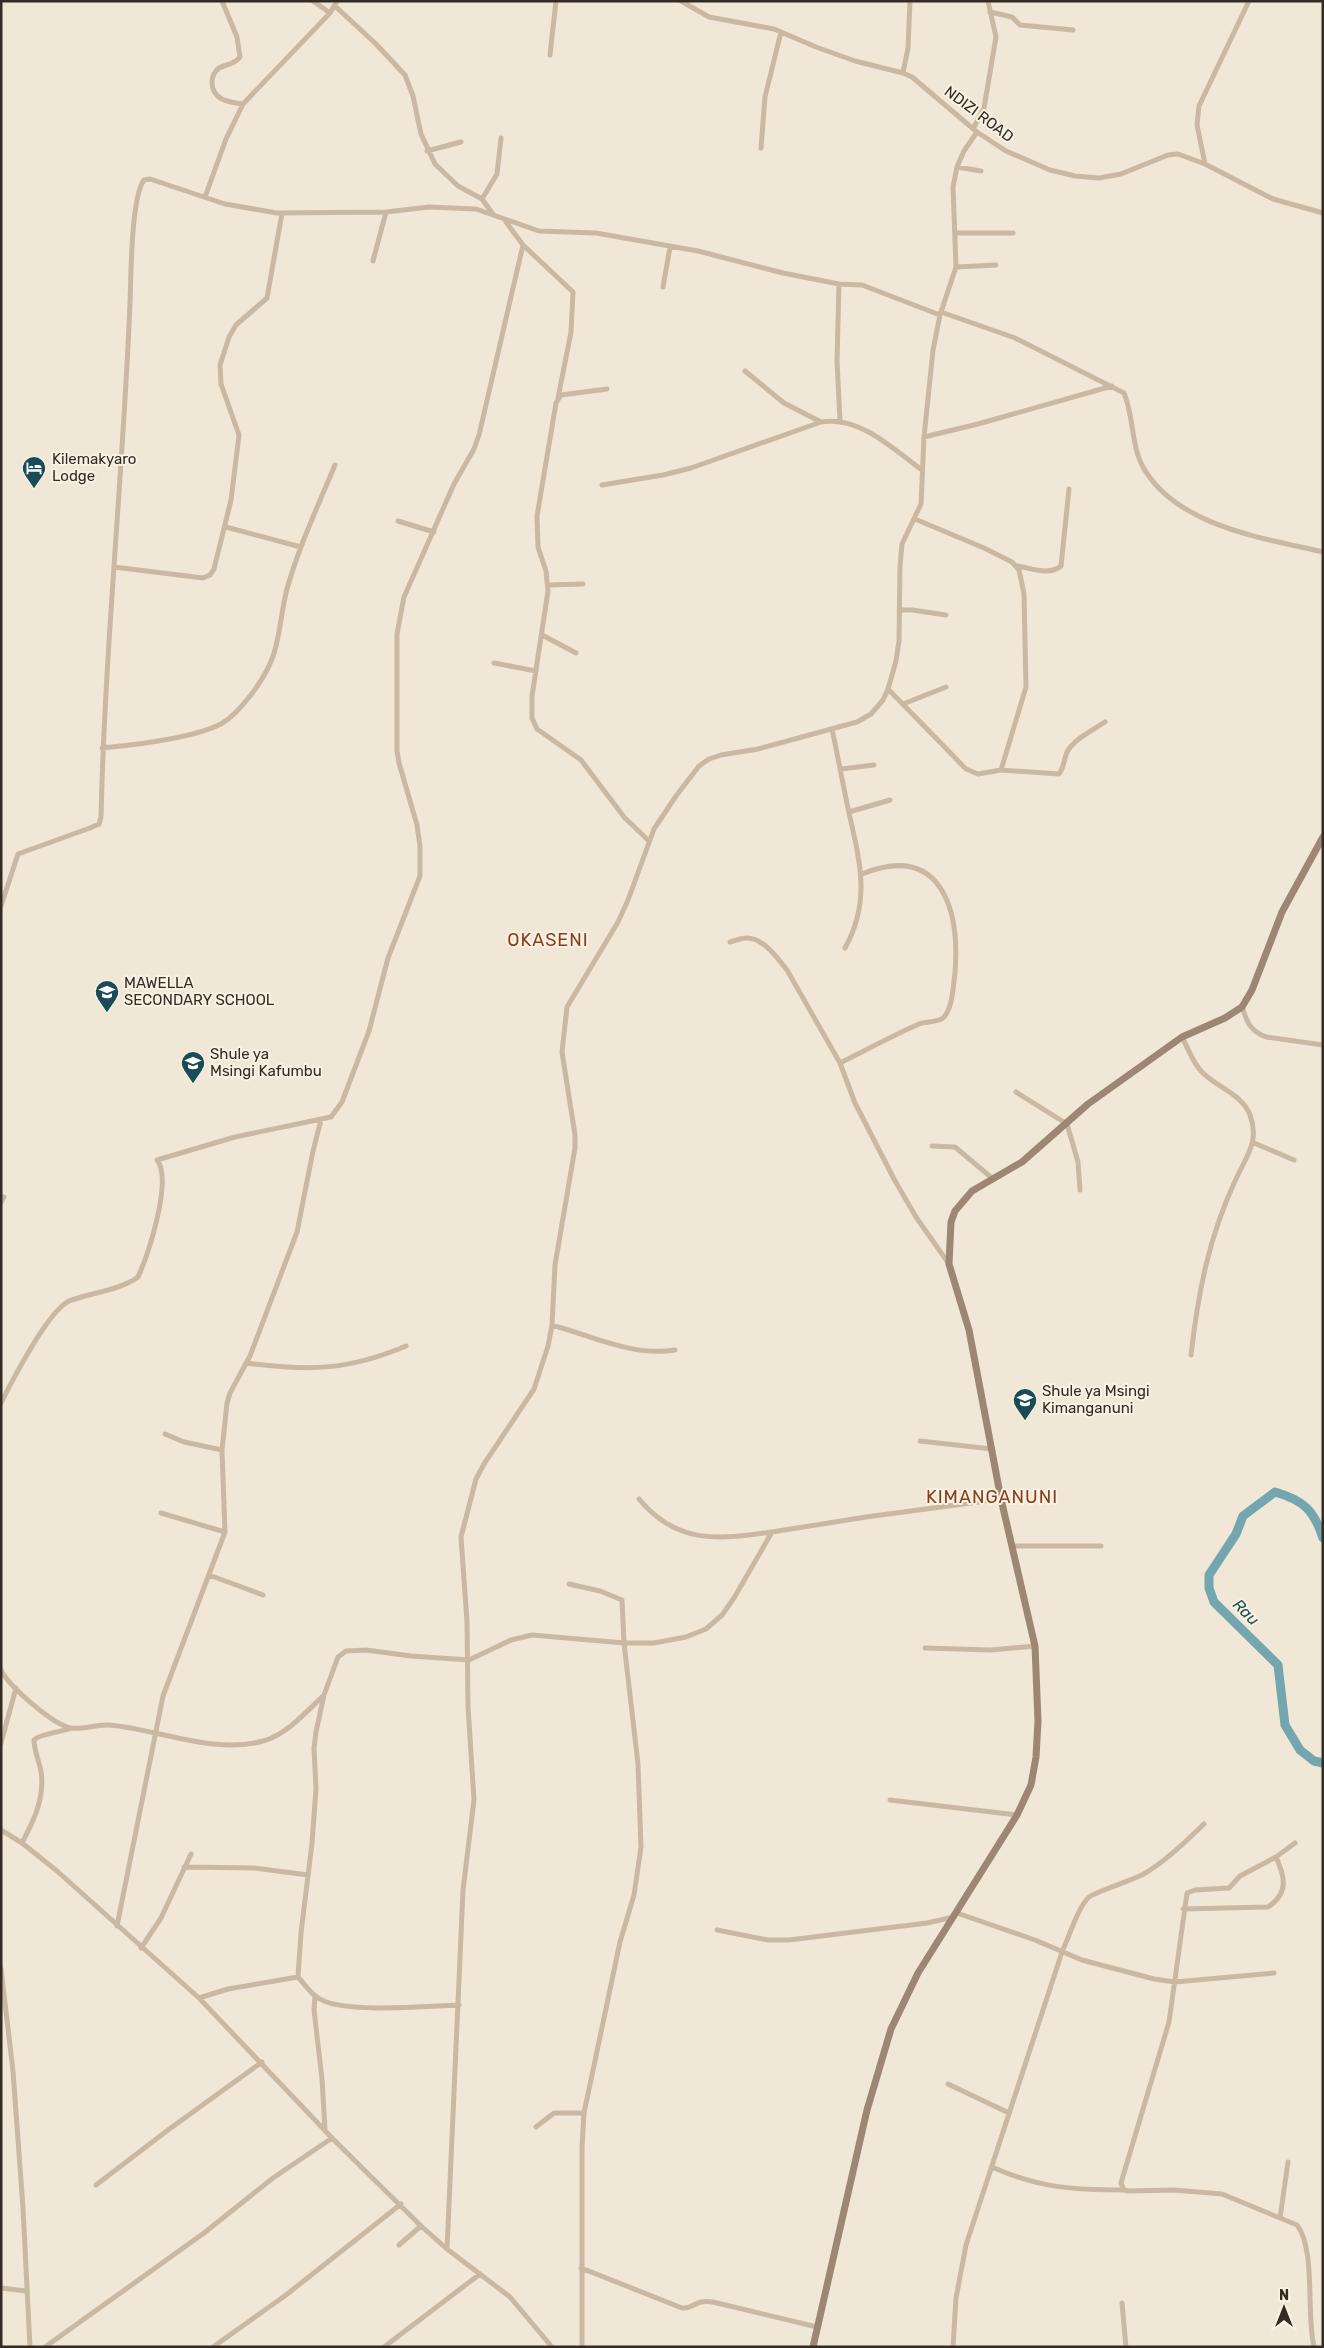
<svg xmlns="http://www.w3.org/2000/svg" width="1324" height="2348" font-family="Rubik,sans-serif">
  <style>
    .lines { fill: none; stroke-linecap: round; stroke-linejoin: round }
    .river { stroke: #74a6af; stroke-width: 9 }
    .street { stroke: #c9b8a2; stroke-width: 5 }
    .secondary { stroke: #9d8673; stroke-width: 7 }
    .labels { text-anchor: middle; dominant-baseline: central; stroke-width: 4; stroke-linejoin: round; paint-order: stroke }
    .street-label { font-size: 15px; fill: #332b24; stroke: #f9f1e2 }
    .poi-label { font-size: 15px; fill: #332b24; stroke: #f9f1e2; text-anchor: start }
    .water-label { font-size: 16px; font-style: italic; fill: #194c56; stroke: #f9f1e2 }
    .quarter-label { font-size: 18px; letter-spacing: 1px; fill: #853f1b; stroke: #f9f1e2 }
  </style>
  <rect width="100%" height="100%" fill="#f1e7d6"/>
  <g class="lines">
    <path class="river" d="M1323,1538c-9,-28 -20,-38 -48,-46l-32,24 -7,18 -27,41v13l5,14 64,63 7,60 15,25 14,11 9,2"/>
    <path class="street" d="M222,1l15,36 3,20c-6,8 -14,7 -21,11 -5,4 -7,8 -7,14 0,18 16,20 31,22
      M313,1l17,12
      M681,1l28,16 65,12 42,18 39,14 48,12 9,4 65,55 29,19 44,19 25,6 24,2 22,-4 47,-19 10,-1 27,10 68,35 50,14
      M335,6l41,38 29,31 8,21 8,38 14,30 23,22 24,13 11,15
      M990,12l22,5 8,8 53,5
      M550,55l6,-54
      M903,73l5,-25 2,-47
      M973,129l11,-21 12,-71 -8,-36
      M761,148l4,-51 16,-65
      M427,151l34,-9
      M1205,164l-8,-39 2,-19 50,-105
      M957,167l24,4
      M205,197l21,-58 17,-35 87,-91 7,-12
      M482,199l15,-25 4,-36
      M956,233h57
      M523,245l50,47 -2,40 -13,66
      M373,261l13,-49
      M956,267l40,-2
      M839,284l-2,77 3,60
      M663,287l7,-40
      M941,312l74,26 109,55c10,24 7,52 19,74 33,59 120,71 180,85
      M745,371l39,32 37,19
      M607,389l-46,6 -5,8 -19,113 1,31 8,24 2,20 -16,105v22l5,11 44,31 43,57 25,24
      M924,437l54,-13 134,-38
      M602,485l61,-10 28,-7 130,-46c39,-6 71,26 101,48
      M915,519l69,29 28,14 7,8 5,24 2,93 -25,83
      M398,521l36,11
      M226,527l75,20
      M1017,566c14,2 32,10 44,0l8,-77
      M114,567l89,11 7,-3 4,-6 17,-69 8,-65 -18,-51 -1,-19 9,-28 7,-12 31,-27 15,-85
      M548,585l35,-1
      M901,610h11l34,5
      M542,635l34,18
      M494,663l42,8
      M888,689l78,80 12,5 23,-4 58,4c5,-6 5,-15 8,-22 7,-13 26,-22 38,-30
      M903,704l43,-17
      M832,729c6,28 11,56 17,84 11,49 22,88 -4,135
      M102,748c32,-3 91,-10 119,-24 19,-11 43,-44 51,-65 8,-20 9,-48 15,-70 12,-43 31,-83 48,-124
      M841,769l33,-4
      M849,812l41,-12
      M1,906l17,-52 72,-26 9,-4 2,-7c4,-171 22,-342 29,-514 1,-25 1,-106 14,-123l6,-1 75,25 52,9 109,-1 43,-5 47,2 63,22 57,2 102,18 85,22 56,11 23,1 78,30
      M730,942c5,-1 11,-4 16,-4 17,-1 32,21 41,32l53,93 15,40 39,76 22,38 33,47
      M1242,1007c5,15 8,24 24,30l57,8
      M1182,1037c6,11 11,27 21,36 15,15 39,21 47,42 10,26 -4,42 -14,64 -27,57 -38,114 -45,176
      M840,1063c26,-13 52,-27 79,-39 7,-3 20,-1 25,-7 9,-10 9,-31 11,-44 5,-64 -14,-131 -93,-99
      M1016,1092l51,32 11,38 2,28
      M1254,1143l40,17
      M932,1146l23,1 37,31
      M1,1202l3,-5
      M552,1325c40,11 82,32 123,25
      M246,1363c62,8 101,8 160,-17
      M1,1403c11,-22 47,-92 68,-102 20,-8 52,-11 69,-24 10,-22 35,-97 19,-117l78,-23 96,-20 11,-15 27,-71 19,-73 32,-82v-30l-3,-21 -18,-62 -2,-12v-117l7,-37 50,-113 20,-35 5,-14 44,-190 -17,-23
      M165,1434l19,8 38,8
      M920,1441l72,8
      M639,1499c37,45 79,41 132,33
      M161,1513l64,19
      M1013,1546h88
      M209,1575l54,20
      M569,1584l31,7 22,9 2,43 14,121 3,83 -7,48 -14,47 -36,171 -2,34v200
      M925,1648l66,2 44,-4
      M1,1670c8,16 52,55 70,58 12,2 25,-4 38,-3 49,4 105,30 154,16 23,-6 43,-29 60,-45
      M1,1743l15,-55
      M890,1800l127,15
      M1,1830l21,13 35,28 142,127 133,140 89,88 26,23 63,48 42,50
      M22,1843c12,-23 23,-45 19,-72 -2,-10 -7,-21 -7,-31 5,-6 28,-8 37,-12
      M1295,1843l-19,14 -36,19 -11,12 -34,2 -8,3 -18,129 -48,161 3,7 4,1 46,-1 48,4 75,31c19,24 9,89 17,122
      M184,1867l70,1 54,7
      M1183,1909l85,-2c21,-14 17,-30 8,-50
      M957,1913l78,27 47,20 72,19 21,3 99,-9
      M117,1926l46,-230 62,-164 -3,-82 5,-47 3,-10 20,-37 47,-124 16,-81 8,-31
      M717,1930l51,10h21l138,-17 27,-6
      M141,1948l20,-30 30,-64
      M1,1969l12,102 10,137 7,139
      M315,1996l-1,14 8,69 3,51
      M199,1998l29,-9 70,-12
      M459,2005c-33,1 -107,8 -135,-4 -11,-4 -18,-15 -26,-24l3,-44 11,-90 4,-54 -2,-41 2,-16 8,-37 14,-38 8,-6 20,-1 45,6 58,4 42,-20 21,-5 92,8h30l32,-6 20,-8 16,-14 12,-17 38,-66 94,-15 135,-18
      M948,2084l61,29
      M536,2127l18,-14h30
      M992,2167c47,21 81,23 132,23
      M96,2185l72,-55 94,-68
      M1280,2218l8,-56
      M399,2245l22,-19
      M447,2249l16,-359 11,-90 -6,-94 -1,-84 -6,-85 15,-58 8,-15 50,-75 14,-43 4,-21 3,-60 20,-117v-13l-13,-83 5,-45 51,-85 10,-22 26,-71 22,-33 23,-30 10,-7 12,-4 37,-6 99,-27 14,-8 12,-14 5,-11 8,-28 3,-20 1,-75 2,-22 19,-40 3,-67 9,-87 7,-35 16,-48 -3,-80 4,-20 7,-16 13,-19
      M581,2268l101,40c13,1 12,-9 31,-6l104,25
      M1,2288l25,3
      M1122,2303l4,44
      M45,2347l159,-114 69,-55 59,-40
      M213,2347l73,-52 115,-91
      M384,2347l96,-73
      M953,2347l3,-49 10,-53 96,-293c7,-15 16,-45 27,-55 4,-4 43,-17 53,-22 23,-13 43,-33 62,-51"/>
    <path class="secondary" d="M813,2347l54,-237 24,-81 27,-56 99,-158 14,-30 5,-28 2,-36 -3,-75 -34,-147 -32,-169 -20,-66 2,-42 4,-11 17,-20 50,-29 66,-58 94,-67 43,-19 17,-11 10,-17 30,-78 41,-75"/>
  </g>
  <defs>
    <g id="hotel-pin" transform="scale(1.25)"><path d="M0 17L-7.5 6A9.5 9.5 0 1 1 7.5 6Z" fill="#194c56" stroke="#f9f1e2"/><path d="M-6-4.5h1.5V1H6V5H4.5V3h-9V5H-6ZM-4 0a1.8 1.8 0 1 1 3.6 0ZM.5 0V-2.5h3Q6-2.5 6 0Z" fill="#fff"/></g>
    <g id="school-pin" transform="scale(1.25)"><path d="M0 17L-7.5 6A9.5 9.5 0 1 1 7.5 6Z" fill="#194c56" stroke="#f9f1e2"/><path d="M0-5L7-2L0 1L-7-2ZM-4 1L0 2.5L4 1V4Q0 6-4 4Z" fill="#fff"/></g>
  </defs>
  <g fill-rule="evenodd">
    <use href="#hotel-pin" x="34" y="468"/>
    <use href="#school-pin" x="107" y="992"/>
    <use href="#school-pin" x="193" y="1063"/>
    <use href="#school-pin" x="1025" y="1400"/>
  </g>
  <g class="labels">
    <g class="street-label">
      <text transform="translate(979 114) rotate(37)">NDIZI ROAD</text>
    </g>
    <g class="poi-label">
      <text x="52" y="459">Kilemakyaro<tspan x="52" dy="17">Lodge</tspan></text>
      <text x="124" y="983">MAWELLA<tspan x="124" dy="17">SECONDARY SCHOOL</tspan></text>
      <text x="210" y="1054">Shule ya<tspan x="210" dy="17">Msingi Kafumbu</tspan></text>
      <text x="1042" y="1391">Shule ya Msingi<tspan x="1042" dy="17">Kimanganuni</tspan></text>
    </g>
    <g class="water-label">
      <text transform="translate(1246 1612) rotate(45)">Rau</text>
    </g>
    <g class="quarter-label">
      <text x="548" y="940">OKASENI</text>
      <text x="992" y="1497">KIMANGANUNI</text>
    </g>
  </g>
  <rect width="1324" height="2348" fill="none" stroke="#332b24" stroke-width="5"/>
  <g transform="translate(1284 2308)" stroke="#f9f1e2" stroke-width="4" paint-order="stroke">
  <path d="M0-4L9 19L0 12L-9 19Z" fill="#332b24"/>
  <text y="-8" font-size="14" font-weight="bold" text-anchor="middle" fill="#332b24">N</text>
  </g>
</svg>
